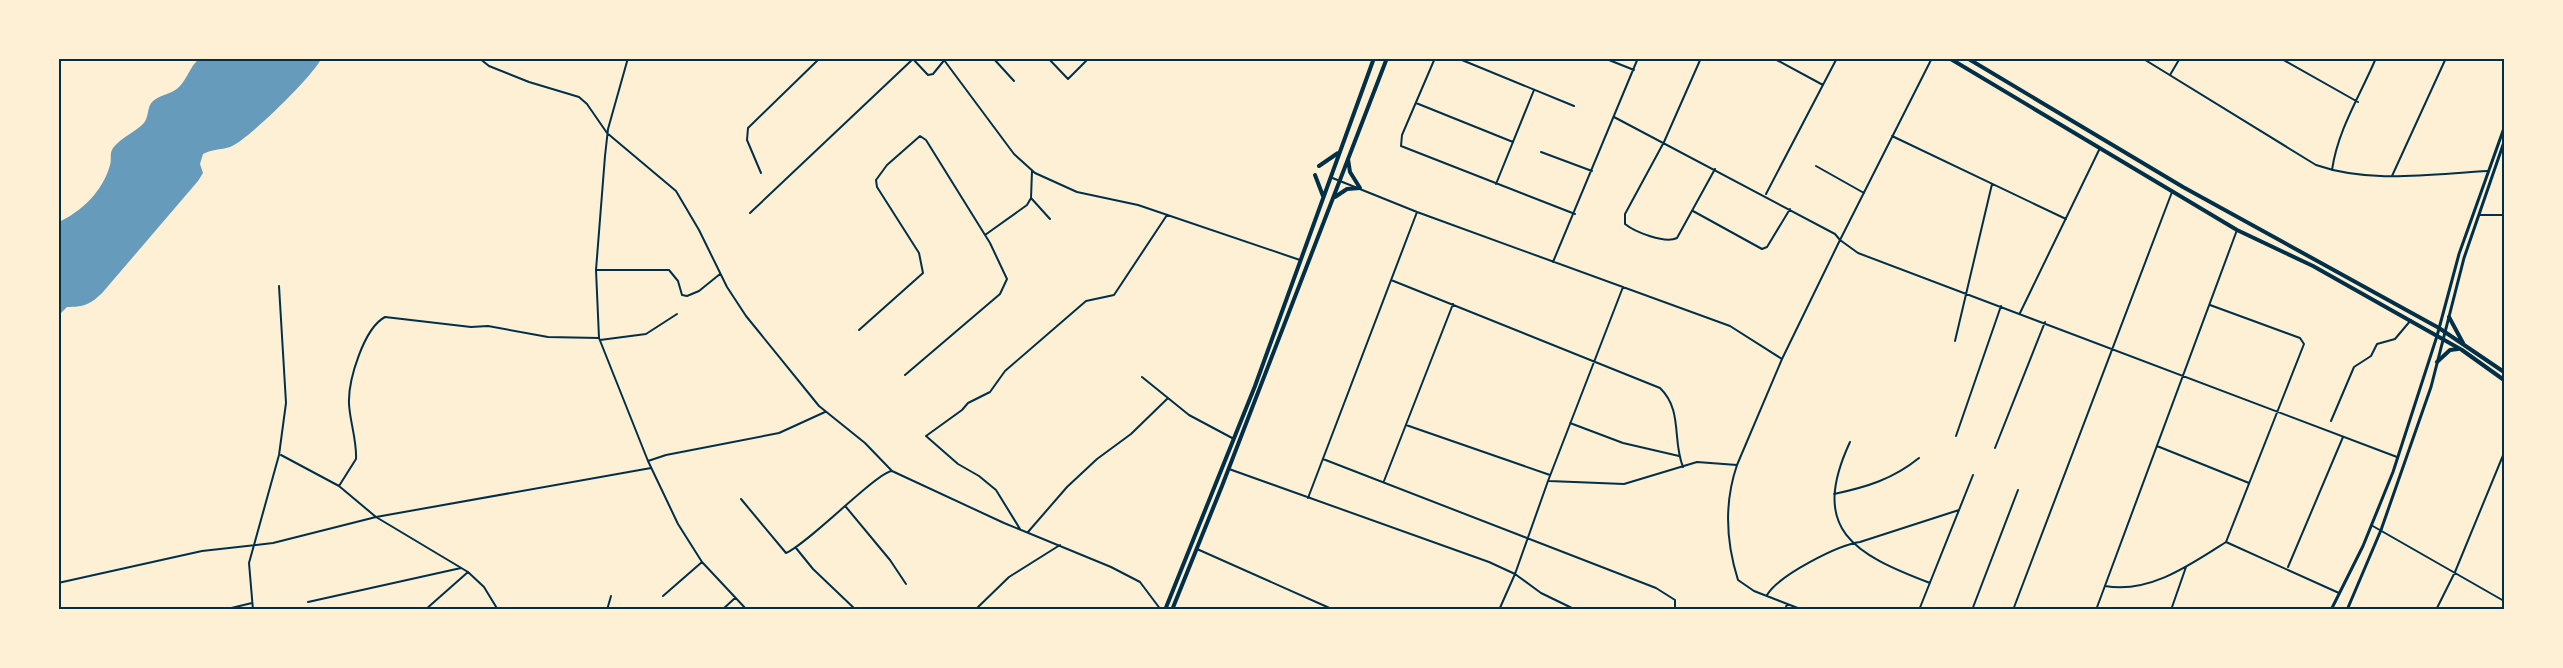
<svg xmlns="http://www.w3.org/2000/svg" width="2563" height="668" font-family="'Nunito Sans',sans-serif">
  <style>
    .water { fill: #669bbc }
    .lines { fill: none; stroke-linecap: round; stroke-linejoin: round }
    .minor { stroke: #003049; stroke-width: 2 }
    .secondary { stroke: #003049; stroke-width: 3 }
    .primary { stroke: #003049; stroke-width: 4 }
    .neatline { fill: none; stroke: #003049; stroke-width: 2 }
  </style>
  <rect width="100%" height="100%" fill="#fdf0d5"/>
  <path class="water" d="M199,59h122c-8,17 -73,81 -91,88 -10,3 -18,2 -27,7l-3,10 3,9 -5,8 -95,111c-12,12 -18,15 -36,15l-8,8v-93c23,-11 44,-31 51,-57 2,-6 -1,-11 3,-17 9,-11 19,-14 29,-23 8,-7 4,-18 11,-24 7,-6 18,-7 25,-13 9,-8 12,-22 21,-29z"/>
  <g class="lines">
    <path class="minor" d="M479,58l10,8 40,16 50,15 8,7 20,29 69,58 23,39 28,57 19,29 73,90 46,37 27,28
      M628,58l-20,71 -3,27 -9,114 3,68 49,123 30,63 24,38 45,48
      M912,58l16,17 5,-1 13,-16
      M993,58l21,23
      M1048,58l20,21 21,-21
      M1435,58l-33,77 -1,11 174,68
      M1457,58l117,48
      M1604,58l30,12
      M1701,58l-37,84 -39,72v10c10,8 40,20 52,14l38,-69
      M1773,58l50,27
      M2142,58l174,107c55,19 115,9 172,6
      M2280,58l78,44
      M944,60l70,94 21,19 42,19 61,13 162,55
      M2170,75l10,-17
      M1416,103l97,39
      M1614,117l221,117 5,6 92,-182
      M1892,136l174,83
      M1541,152l51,19
      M1816,166l48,27
      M2332,170c6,-41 28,-74 44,-112
      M761,173l-14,-33 1,-12 72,-70
      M2392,176l54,-118
      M1330,177l87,35 313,114 52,33 -45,106c-13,38 -11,77 1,115l16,11 49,19
      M1496,184l38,-94
      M1766,194l71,-136
      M1031,198l19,21
      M1693,211l69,38 5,-2 23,-38
      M750,213l163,-154
      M2479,215h25
      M985,235l42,-30 4,-7 1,-27
      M1553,262l85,-204
      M596,270h73l9,11 4,14 5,1 12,-5 21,-17
      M1391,280l269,108c23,22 12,52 23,79
      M2210,305l90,33 4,6 -78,198
      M2020,313l80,-165
      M859,330l64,-57 -4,-20 -42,-66 -1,-7 11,-15 33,-29 6,4 64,103 17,36 -7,15 -95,81
      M600,340l46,-6 31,-20
      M1955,341l37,-157
      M1782,359l58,-119 18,13 539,204
      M1142,377l47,38 45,24
      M2331,421l23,-54 17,-11 6,-12 18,-5 16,-19
      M1570,423l53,20 56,13
      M1406,425l144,50
      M1956,436l45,-130
      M1850,442c-41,88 4,112 80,141
      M2157,446l92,37
      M1995,448l50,-126
      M281,455l58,31 37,31 92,55 16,15 14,23
      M1323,459l333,129 19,12v10
      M648,461l18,-6 113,-22 46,-21
      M1229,469l260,93 26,12 26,19 35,17
      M1384,481l69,-177
      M1549,481l75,3 73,-22 40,3
      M339,486l17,-27c1,-18 -6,-37 -7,-55 -1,-24 15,-76 36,-87l86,10 17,-1 60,11 51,1
      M1834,494c33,-7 59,-15 85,-36
      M1308,498l109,-286
      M741,499l45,54c23,-10 91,-81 106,-82l112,52 107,44 29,15 21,28
      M846,507l44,53 16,24
      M2371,525l133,76
      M1020,529l-24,-39 -17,-14 -21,-12 -32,-28 36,-26 6,-7 22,-11 15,-21 81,-70 28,-6 53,-80
      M1028,532l39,-45 30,-28 34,-25 36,-35
      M796,548l17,21 43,41
      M1197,549l137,61
      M2288,567l55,-130
      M58,583l144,-32 71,-8 103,-26 275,-49
      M2105,586c44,8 85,-21 121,-44l113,51
      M1767,595c12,-20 71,-50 93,-53l99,-32
      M663,596l39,-34
      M308,602l153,-34
      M223,610l29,-7
      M253,610l-4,-47 30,-108 7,-52 -7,-117
      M425,610l43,-38
      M607,610l4,-14
      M722,610l13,-12
      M975,610l34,-33 51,-32
      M1499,610l16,-36 33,-93 75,-194
      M1785,610l2,-6
      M1919,610l54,-135
      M1972,610l46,-120
      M2013,610l159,-418
      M2096,610l141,-380
      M2171,610l15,-43
      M2436,610l19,-38 49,-119"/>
    <path class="secondary" d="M2331,610l32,-64 30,-74 44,-136 22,-82 45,-126
      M2347,610l34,-80 50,-143 33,-129 40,-116"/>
    <path class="primary" d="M1949,58l288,172 76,36 149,84 42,30
      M1967,58l216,129 256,141 65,44
      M1319,166l19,-13
      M1315,175l8,21
      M1335,197l12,-8 13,-1 -10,-16 -2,-13
      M2449,317l14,26
      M2437,362l13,-12 8,-1
      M1165,610l90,-224 119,-328
      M1172,610l50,-124 165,-428"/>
  </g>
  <rect width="2563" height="668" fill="none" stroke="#fdf0d5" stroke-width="120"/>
  <rect x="60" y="60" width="2443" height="548" class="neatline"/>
</svg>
